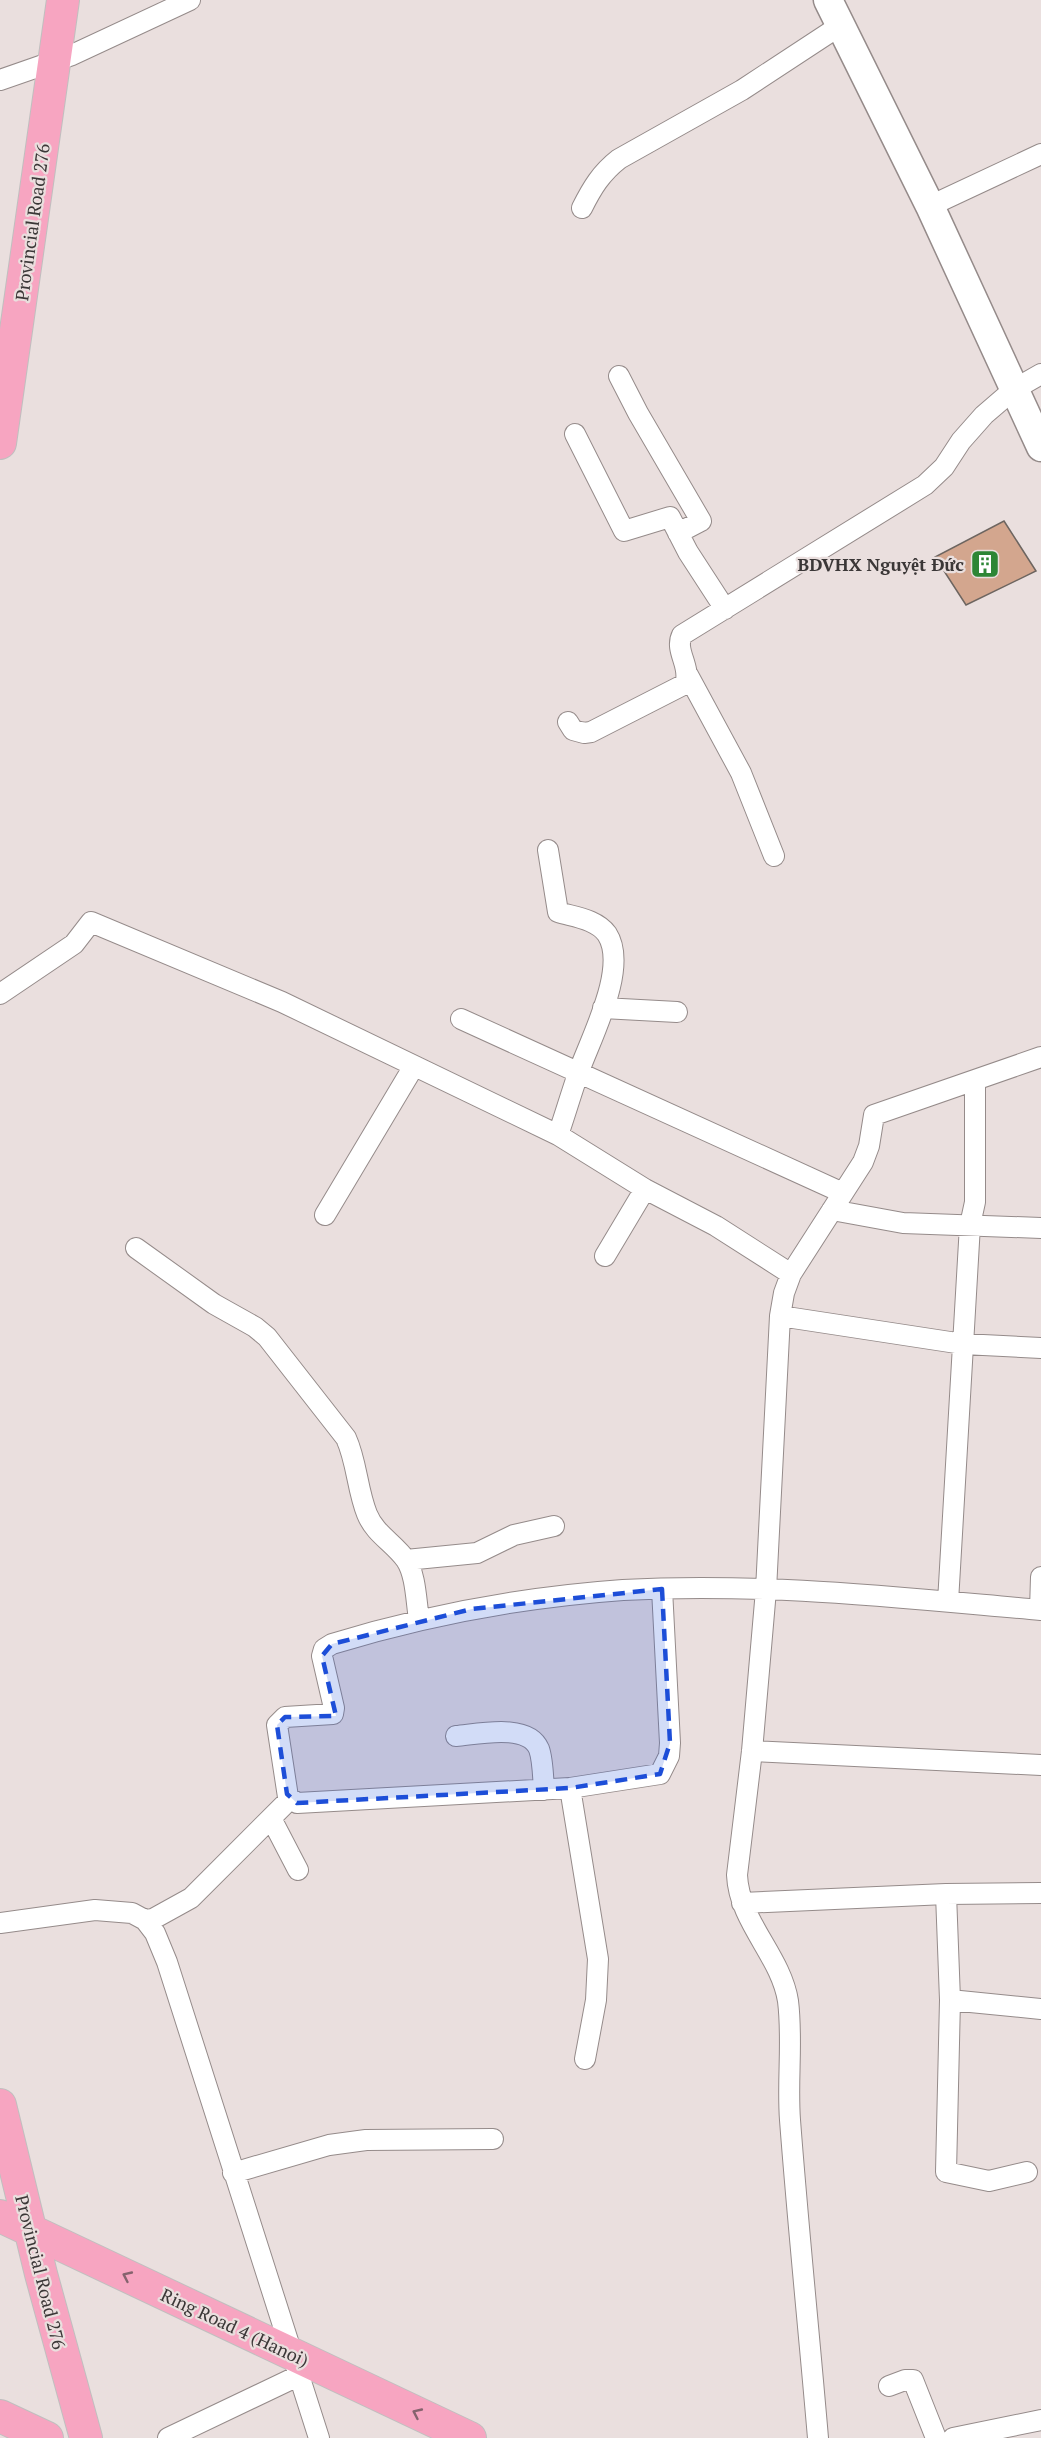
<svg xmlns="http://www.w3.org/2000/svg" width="1041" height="2438" font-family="'PT Serif',serif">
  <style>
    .building { fill: #d3a68e; stroke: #6d6560; stroke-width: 1.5 }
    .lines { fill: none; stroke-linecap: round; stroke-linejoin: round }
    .minor-casing { stroke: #958b8a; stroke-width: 22 }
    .secondary-casing { stroke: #958b8a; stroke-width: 31 }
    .primary-casing { stroke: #c0bfbf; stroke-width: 34 }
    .minor { stroke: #fff; stroke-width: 20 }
    .secondary { stroke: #fff; stroke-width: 28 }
    .primary { stroke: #f7a5c1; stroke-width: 32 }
    .oneway { stroke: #86636e }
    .marked { fill: #1d4ed8; fill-opacity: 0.2; stroke: #1d4ed8; stroke-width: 4.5; stroke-dasharray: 12 8; stroke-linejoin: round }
    .labels { text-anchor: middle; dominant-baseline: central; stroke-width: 4.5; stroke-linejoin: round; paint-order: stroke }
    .street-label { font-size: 18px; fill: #3b3737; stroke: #eadfde }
    .poi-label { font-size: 18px; font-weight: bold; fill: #3b3737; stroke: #eadfde; text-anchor: end }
  </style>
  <rect width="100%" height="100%" fill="#eadfde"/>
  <path class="building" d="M1004,521l32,50 -70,34 -31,-48z"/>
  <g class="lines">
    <g class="minor-casing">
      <path id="minor" d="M0,80l72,-25 118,-55
        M930,206l111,-52
        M582,208c10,-20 19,-35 37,-49l123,-69 99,-65
        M619,376l19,37 63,108 -23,12
        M575,434l49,97 46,-14 18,35 37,57
        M688,675l53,98 33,83
        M568,722l5,8 11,3 7,-1 94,-48c7,-17 -11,-33 -3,-49l243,-150 19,-18 17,-26 23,-26 29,-25 28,-16
        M548,850l10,62c16,5 38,7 49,22 22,34 -17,105 -29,140 -7,20 -13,41 -20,61
        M0,994l74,-50 17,-22 191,80 276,133 87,54 71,37 75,48
        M603,1008l74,4
        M461,1019l382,174
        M832,1210l71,13 138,5
        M325,1215l89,-149
        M136,1248l78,56 41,23 12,10 79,101c11,24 11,51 21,76 8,20 27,29 39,46 10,15 10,41 13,59
        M605,1256l40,-67
        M780,1316l183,28 78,4
        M406,1560l71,-7 37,-18 40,-9
        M662,1589l8,154 -1,13 -9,18 -90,14 -273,15 -9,-6 -11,-72 8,-8 48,-3 1,-6 -12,-52 2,-7 8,-5c95,-29 192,-47 291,-54 139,-8 279,8 418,20
        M948,1602l22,-377 5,-23v-122
        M1040,1610l1,-33
        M456,1736c23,-2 72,-13 83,13 4,11 4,29 5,41
        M752,1751l289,14
        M570,1788l28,171 -2,41 -11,59
        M272,1820l26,50
        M946,1894l4,106 -4,172 43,9 38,-9
        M742,1903l204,-9 95,-1
        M145,1920l10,13 12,29 152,476
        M0,1923l95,-13 37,3 13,7 8,-1 38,-21 99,-99
        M950,2000l91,9
        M233,2173l96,-28 37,-5 127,-1
        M889,2386l16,-6h8l23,58
        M168,2438l130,-62
        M818,2438c-9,-106 -20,-212 -28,-318 -3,-40 3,-79 -2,-119 -7,-45 -49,-79 -51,-126l15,-124 14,-161 14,-274 4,-23 7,-19 72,-112 6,-16 5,-31 167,-58
        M953,2438l88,-18"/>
    </g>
    <g class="secondary-casing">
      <path id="secondary" d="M828,0l102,206 111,241"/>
    </g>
    <g class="primary-casing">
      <path id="primary" d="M0,443l63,-443
        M0,2105l41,169 45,164
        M0,2216l470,222
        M0,2416l47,22"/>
    </g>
    <use href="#minor" class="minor"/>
    <use href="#secondary" class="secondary"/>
    <use href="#primary" class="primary"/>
  </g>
  <defs><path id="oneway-chevron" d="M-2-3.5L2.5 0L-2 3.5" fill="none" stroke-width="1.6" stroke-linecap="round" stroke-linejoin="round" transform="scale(1.5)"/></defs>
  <g class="oneway">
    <use href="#oneway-chevron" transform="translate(127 2276) rotate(-155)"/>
    <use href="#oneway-chevron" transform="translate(417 2413) rotate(-155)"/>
  </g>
  <path class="marked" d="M662,1589l8,154 -10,31 -90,14 -273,15 -10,-9 -10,-69 8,-8 51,-1 -14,-60 10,-12 140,-35z"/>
  <defs>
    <g id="building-square" transform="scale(1.5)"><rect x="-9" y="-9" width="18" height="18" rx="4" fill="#2d8635" stroke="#eadfde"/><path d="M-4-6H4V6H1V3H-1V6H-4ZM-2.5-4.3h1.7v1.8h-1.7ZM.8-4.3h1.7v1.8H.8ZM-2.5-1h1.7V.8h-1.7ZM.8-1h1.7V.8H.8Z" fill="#fff"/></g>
  </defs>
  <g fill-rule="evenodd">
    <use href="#building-square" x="985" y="564"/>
  </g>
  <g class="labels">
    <g class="street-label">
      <text transform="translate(32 222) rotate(-82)">Provincial Road 276</text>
      <text transform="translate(41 2272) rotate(76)">Provincial Road 276</text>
      <text transform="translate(235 2327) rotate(25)">Ring Road 4 (Hanoi)</text>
    </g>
    <g class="poi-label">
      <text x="964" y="564">BDVHX Nguyệt Đức</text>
    </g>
  </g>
</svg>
